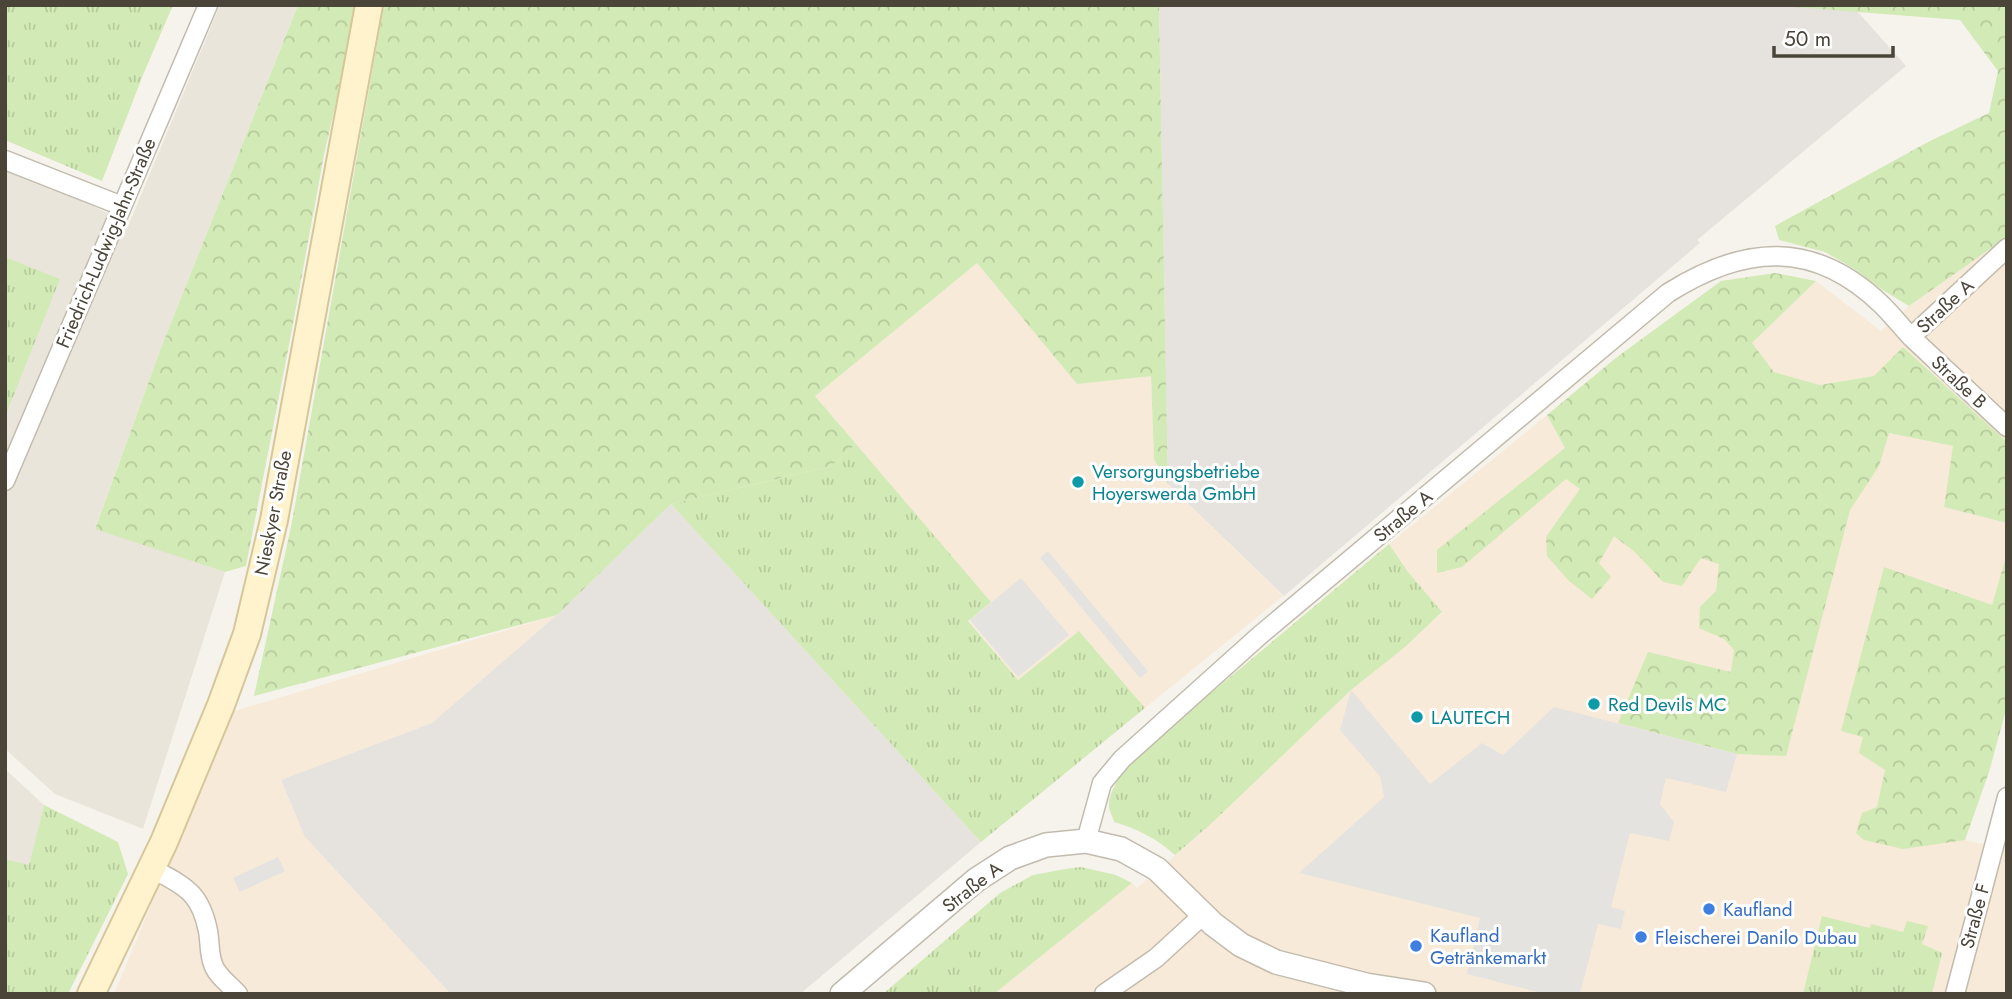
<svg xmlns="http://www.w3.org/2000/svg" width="2012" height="999" font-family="Jost,sans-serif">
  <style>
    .residential { fill: #eae5da }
    .commercial { fill: #f7ead8 }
    .industrial { fill: #e6e2dd }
    .grass { fill: url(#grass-tufts) }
    .forest { fill: url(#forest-crowns) }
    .parking { fill: #e5e3e0 }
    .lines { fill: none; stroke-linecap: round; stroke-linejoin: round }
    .minor-casing { stroke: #c2bbae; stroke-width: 21 }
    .tertiary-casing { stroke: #c2bbae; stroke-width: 26 }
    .secondary-casing { stroke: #d6c79b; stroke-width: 30 }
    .minor { stroke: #fff; stroke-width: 18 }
    .tertiary { stroke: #fff; stroke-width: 23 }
    .secondary { stroke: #fff3cd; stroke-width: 26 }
    .culture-dot { fill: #0f9aa8; stroke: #fff; stroke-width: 2.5 }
    .shop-dot { fill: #3f7fe0; stroke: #fff; stroke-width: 2.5 }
    .labels { text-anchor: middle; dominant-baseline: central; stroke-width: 6; stroke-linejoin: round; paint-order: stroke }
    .street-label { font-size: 19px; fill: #4b4439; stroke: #fff }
    .culture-label { font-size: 19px; fill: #0d838f; stroke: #fff; text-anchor: start }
    .shop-label { font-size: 19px; fill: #366cbe; stroke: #fff; text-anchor: start }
  </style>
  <defs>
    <pattern id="grass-tufts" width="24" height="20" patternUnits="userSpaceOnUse" patternTransform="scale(1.75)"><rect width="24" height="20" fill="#d2eab5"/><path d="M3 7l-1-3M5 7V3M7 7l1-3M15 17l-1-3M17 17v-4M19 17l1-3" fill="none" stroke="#b6ca9c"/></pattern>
    <pattern id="forest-crowns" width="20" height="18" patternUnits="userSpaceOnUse" patternTransform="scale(1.75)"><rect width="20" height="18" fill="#d2eab5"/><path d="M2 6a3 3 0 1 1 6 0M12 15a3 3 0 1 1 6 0" fill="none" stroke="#b6ca9c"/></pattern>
  </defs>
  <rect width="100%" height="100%" fill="#f6f3ec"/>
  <path class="residential" d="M220,5l77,2 -136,341 -66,180 130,44 -82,257 -88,-35 -50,-45v-587l124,62z
    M5,769l39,36 -15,61 -24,-7z"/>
  <path class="commercial" d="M2007,237v205l-104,-95 -28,29 -55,9 -46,-13 -22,-29 64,-62 65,50 28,-25z
    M977,263l100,121 74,-9 3,84 14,25 115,112 -138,112 -66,-77 -61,49 -50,-60 22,-19 -175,-205z
    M1547,415l18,33 324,-15 65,13 -10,61 63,16v30l-15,52 -57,132 -21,93 93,19v145h-1013l138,-111 5,5 42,-36 34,-30 138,-132 51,-41 40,-36 -34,-41 -19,-28z
    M557,615l-125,108 -151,58 24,56 146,157h-337l117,-282z"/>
  <path class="industrial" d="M1159,5h611l87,6 49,55 -209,174 3,3 -416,353 -116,-112z
    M671,504l310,338 -181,152h-349l-146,-157 -24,-57 151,-57 125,-108z"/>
  <path class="grass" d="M5,5h168l-30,70 -41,106 -97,-41z
    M5,257l55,22 -55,138z
    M856,444l135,158 -23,19 50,59 61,-49 66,77 -164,134 -310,-338 160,-38z
    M1389,544l19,28 34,40 -37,35 -54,43 -138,132 -38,33c-18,-16 -37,-26 -61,-33 -1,-5 -5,-11 -5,-16 -1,-26 36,-56 53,-72z
    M44,805l74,37 10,32 -60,120h-63v-135l24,6z
    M1081,867l35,8 16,8 -138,111h-111l117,-101 33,-18 32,-6z
    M1822,916l48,12 1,-4 32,8 4,-11 21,5 -6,18 20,9 -10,41h-129z"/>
  <path class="forest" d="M298,5h60l-34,150 -34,185 -44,226 -21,6 -130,-43 66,-181z
    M384,5h775l9,479 -14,-25 -3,-83 -74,8 -100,-121 -162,133 41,48 -25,22 -160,38 -114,111 -303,81 38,-174z
    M1770,5h237v232l-98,69 -28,-17 -25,-19 -31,-18 -46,-12 -4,-14 153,-84 61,-29 9,-42 -38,-51z
    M1775,273l41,8 -64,62 22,29 46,13 54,-9 29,-29 104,95v81l-63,-16 9,-61 -64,-13 -10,33 -29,44 -64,246 -49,-2 -119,-31 30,-71 83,20 3,-22 -10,-11 -25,-11 1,-21 16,-16 3,-27 -18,-6 -19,28 -19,-4 -27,-29 -22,-17 -15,27 12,14 -19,22 -23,-18 -22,-25 -1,-19 34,-48 -14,-10 -104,88 -25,6v-23l128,-102 -18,-33 70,-58 104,-76z
    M2007,553v153l-18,66 -24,68 -62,9 -39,-9 -8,-7 6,-20 15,-6 8,-37 -26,-17 4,-16 -22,-6 43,-164 108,38z"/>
  <path class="parking" d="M1048,551l100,120 -8,7 -100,-120z
    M1021,578l48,57 -51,42 -48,-57z
    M1351,690l79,94 52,-41 21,12 51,-48 183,47 -11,38 -60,-14 -6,26 14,18 -5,19 -39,-8 -19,74 14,4 -4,18 -23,-5 -18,70h-34l-79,-20 13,-56 -181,-45 85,-76 -4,-21 -40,-46z
    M278,857l7,14 -45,21 -7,-14z"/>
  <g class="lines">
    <g class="minor-casing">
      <path id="minor" d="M5,160l117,46
        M1911,337l96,90
        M5,481l203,-476
        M1086,841l16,-58 20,-24 137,-123 409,-343c76,-48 146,-54 214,12 10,10 19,21 29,32l96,-89
        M151,868c33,18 49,23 57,63 2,11 1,23 5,33 3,11 17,21 25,30
        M1104,994l52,-36 47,-43
        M1955,994l52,-197"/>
    </g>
    <g class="tertiary-casing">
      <path id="tertiary" d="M842,994l134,-114 34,-22 36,-13 40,-4 35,8 36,20 56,55 28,21 35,17 90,23 58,9"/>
    </g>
    <g class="secondary-casing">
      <path id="secondary" d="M91,994l73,-152 57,-137 26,-71 27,-114 95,-515"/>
    </g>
    <use href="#minor" class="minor"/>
    <use href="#tertiary" class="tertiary"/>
    <use href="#secondary" class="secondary"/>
  </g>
  <g class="culture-dot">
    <circle cx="1078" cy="482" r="7"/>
    <circle cx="1594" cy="704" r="7"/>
    <circle cx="1417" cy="717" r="7"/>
  </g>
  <g class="shop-dot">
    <circle cx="1709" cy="909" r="7"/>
    <circle cx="1641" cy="937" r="7"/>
    <circle cx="1416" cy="946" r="7"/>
  </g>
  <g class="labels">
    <g class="street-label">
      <text transform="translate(106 243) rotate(-67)">Friedrich-Ludwig-Jahn-Straße</text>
      <text transform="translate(1945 306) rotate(-43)">Straße A</text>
      <text transform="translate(1959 382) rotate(43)">Straße B</text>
      <text transform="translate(273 513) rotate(-79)">Nieskyer Straße</text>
      <text transform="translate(1403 516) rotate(-40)">Straße A</text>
      <text transform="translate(972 887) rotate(-38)">Straße A</text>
      <text transform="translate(1975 916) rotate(-75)">Straße F</text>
    </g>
    <g class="culture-label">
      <text x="1092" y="471">Versorgungsbetriebe<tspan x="1092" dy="22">Hoyerswerda GmbH</tspan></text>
      <text x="1608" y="704">Red Devils MC</text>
      <text x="1431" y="717">LAUTECH</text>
    </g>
    <g class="shop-label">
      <text x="1723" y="909">Kaufland</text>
      <text x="1430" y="935">Kaufland<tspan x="1430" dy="22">Getränkemarkt</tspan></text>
      <text x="1655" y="937">Fleischerei Danilo Dubau</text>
    </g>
  </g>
  <rect width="2012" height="999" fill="none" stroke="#4b4439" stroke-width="14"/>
  <path d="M1774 46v10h119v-10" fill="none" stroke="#4b4439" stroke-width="3.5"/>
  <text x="1784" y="46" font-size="21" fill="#4b4439" stroke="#ffffff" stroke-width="5" paint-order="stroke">50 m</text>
</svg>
